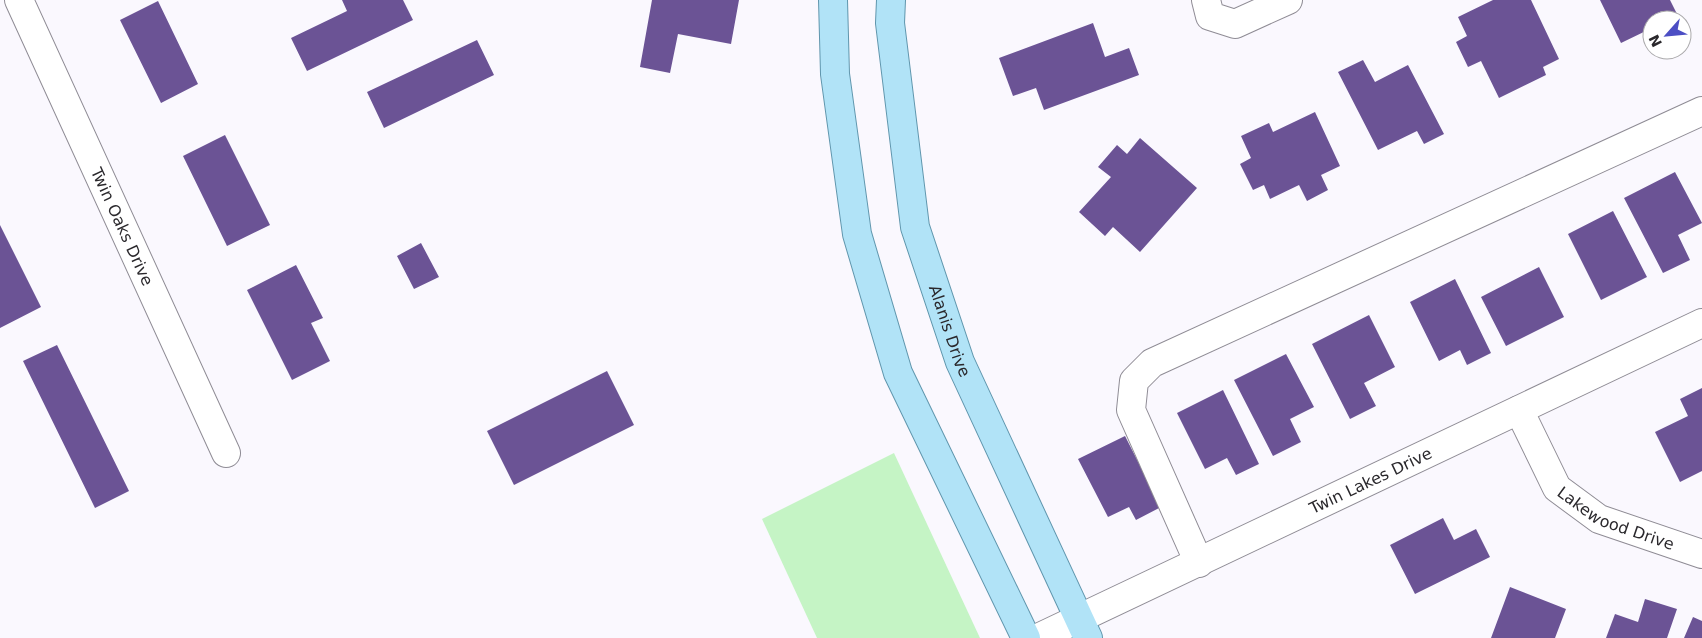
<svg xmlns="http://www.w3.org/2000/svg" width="1702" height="638" font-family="'DejaVu Sans',sans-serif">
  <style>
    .green { fill: #c5f4c5 }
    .building { fill: #6b5395 }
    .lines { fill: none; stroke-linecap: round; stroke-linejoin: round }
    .minor-casing { stroke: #8f8c95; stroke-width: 30 }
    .major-casing { stroke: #6096ad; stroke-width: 30 }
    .minor { stroke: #fff; stroke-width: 28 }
    .major { stroke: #b1e3f7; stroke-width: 28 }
    .labels { text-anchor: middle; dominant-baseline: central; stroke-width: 5; stroke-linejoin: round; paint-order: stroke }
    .street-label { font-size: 16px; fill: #2a282c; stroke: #fff }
  </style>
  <rect width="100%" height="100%" fill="#faf8fe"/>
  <path class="green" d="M894,453l86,185h-163l-55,-119z"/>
  <path class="building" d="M342,0h61l10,20 -106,51 -16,-33 56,-27z
    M652,0h87l-8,44 -53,-10 -8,39 -30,-6z
    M1493,0h38l28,59 -16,8 3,8 -47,23 -18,-37 -13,6 -12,-25 11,-6 -9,-19z
    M1600,0h70l8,16 -9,4h-17v8l-31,15z
    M158,1l40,83 -37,19 -41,-83z
    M1093,23l12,34 24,-9 10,27 -95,35 -8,-22 -23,8 -14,-38z
    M477,40l17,35 -110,53 -17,-36z
    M1363,60l12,22 33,-17 36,69 -20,10 -7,-13 -39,19 -40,-78z
    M1315,112l25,54 -19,9 7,15 -21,11 -8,-16 -29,14 -6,-14 -11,5 -13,-26 11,-6 -10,-22 28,-13 4,9z
    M225,135l45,90 -43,21 -44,-90z
    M1140,138l57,50 -57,64 -27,-25 -8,9 -26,-24 32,-35 -13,-10 19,-22 10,9z
    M1675,172l27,51 -24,12 12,25 -27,13 -39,-75z
    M1613,211l34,66 -46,23 -33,-66z
    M0,225l41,82 -41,21z
    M421,243l18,34 -25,12 -17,-33z
    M296,265l27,53 -12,5 19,38 -38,19 -45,-90z
    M1539,267l25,50 -58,29 -25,-49z
    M1455,279l36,74 -24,12 -7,-15 -21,11 -29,-59z
    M1369,315l26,52 -31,16 12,23 -26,13 -38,-75z
    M57,345l72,146 -34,17 -72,-147z
    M1286,354l28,53 -24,12 11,23 -28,14 -39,-76z
    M607,371l27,54 -120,60 -27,-54z
    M1702,388v83l-22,11 -25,-50 33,-16 -8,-17z
    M1223,390l36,74 -23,11 -9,-17 -22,11 -28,-56z
    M1125,436l36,71 -25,13 -7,-13 -21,10 -30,-58z
    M1443,518l11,22 22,-11 14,28 -75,37 -25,-49z
    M1510,587l56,22 -11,29h-64z
    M1645,599l32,10 -10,29h-61l9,-24 23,8z
    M1693,617l9,4v17h-18z"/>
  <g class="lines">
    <g class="minor-casing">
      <g id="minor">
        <path id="s1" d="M19,0l207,453"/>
        <path d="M1206,0l4,16 25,8 53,-24"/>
        <path id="s2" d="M1519,410l38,78 42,31 103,35"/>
        <path d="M1199,563l-68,-153 3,-29 18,-18 550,-252"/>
        <path id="s3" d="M1038,638l664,-315"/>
      </g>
    </g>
    <g class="major-casing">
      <g id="major">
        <path d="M833,0l2,74 22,160 41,139 128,265"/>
        <path id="s4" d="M891,0l-1,23 25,204 45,135 128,276"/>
      </g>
    </g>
    <use href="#minor" class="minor"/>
    <use href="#major" class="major"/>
  </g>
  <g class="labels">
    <g class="street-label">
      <text stroke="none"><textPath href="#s1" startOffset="249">Twin Oaks Drive</textPath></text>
      <text stroke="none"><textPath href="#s4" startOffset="338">Alanis Drive</textPath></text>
      <text stroke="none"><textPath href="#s3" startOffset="368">Twin Lakes Drive</textPath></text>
      <text stroke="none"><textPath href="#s2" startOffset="154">Lakewood Drive</textPath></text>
    </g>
  </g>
  <g transform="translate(1667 35) rotate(243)"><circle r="24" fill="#ffffff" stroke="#aaa9ab"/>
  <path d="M0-4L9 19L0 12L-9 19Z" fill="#4c4ec4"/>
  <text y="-8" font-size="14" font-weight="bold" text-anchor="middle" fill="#2a282c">N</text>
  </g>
</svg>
